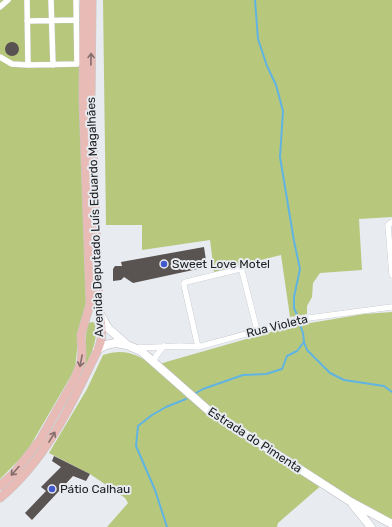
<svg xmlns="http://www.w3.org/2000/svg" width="392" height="527" font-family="Rubik,sans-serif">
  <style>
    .green { fill: #b7c87d }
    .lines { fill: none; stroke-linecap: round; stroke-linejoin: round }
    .stream { stroke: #61b3e1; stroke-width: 2 }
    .building { fill: #595352 }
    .street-casing { stroke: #bbbdc2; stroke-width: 6 }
    .secondary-casing { stroke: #bbbdc2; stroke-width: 9 }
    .primary-casing { stroke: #c5c6c6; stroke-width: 9 }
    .street { stroke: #fff; stroke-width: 5.5 }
    .secondary { stroke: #fff; stroke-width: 8 }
    .primary { stroke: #e8bbb6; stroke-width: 8 }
    .oneway { stroke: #846e6d }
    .poi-dot { fill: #4259cc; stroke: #e8ebf0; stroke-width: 1.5 }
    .labels { text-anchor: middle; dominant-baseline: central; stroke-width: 4; stroke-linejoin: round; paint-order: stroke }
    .street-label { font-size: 12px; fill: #212224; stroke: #e8ebf0 }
    .poi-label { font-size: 12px; fill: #212224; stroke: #e8ebf0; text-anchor: start }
  </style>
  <rect width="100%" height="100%" fill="#e8ebf0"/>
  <path class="green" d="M0,0h79l2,105 6,199 -9,37 -3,28 -49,84 -26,26z
    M103,0h289v217l-33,2 3,51 -42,3 -7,10 -1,14 -5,9v8l-17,3 -9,-62 -67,17 -4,-32 -68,10v-25h-36z
    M392,312v210l-68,-39 -46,40 -1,4h-170l21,-24 -3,-5 -35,-24 -41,-21 38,-64 16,-34c21,-7 34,-1 51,11l12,-4 126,-36 72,-12z
    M92,322l3,1c5,16 -7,37 -13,51h-1l2,-6 4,-43 1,-2z"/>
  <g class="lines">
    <path class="stream" d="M255,0l3,39 9,27 9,19 7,26 -3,46 14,84 6,28 -6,28v11l3,7
      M304,342l3,8 23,23 14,7 40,6 8,6
      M196,393l7,-4 40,-14 23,-1 16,-5 5,-13 10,-5 7,-9 -1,-9 -3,-8
      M167,527l-12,-37 -19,-44 2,-20 14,-11 14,-8 20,-8"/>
  </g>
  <path class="building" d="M5 49a7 7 0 1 1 14 0a7 7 0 1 1-14 0Z
    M204,247l3,20 -74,16 -9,-6 -3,3 -8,1v-12l2,-3h7l-1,-4z
    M54,456l36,18 -4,7 -13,-5 -41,44 -7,-7 21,-22 -5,-4 20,-20 -9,-6z"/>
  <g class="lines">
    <g class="street-casing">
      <path id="street" d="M27,0l1,65 49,-1 -1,-64
        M51,0l2,65
        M0,7l8,-7
        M27,21l49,-1
        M0,57l12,7 16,1
        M392,222l-4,3 4,50
        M198,347l-14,-62v-2l2,-1 54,-13 2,2 15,59
        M137,348l43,-2 18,1 103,-28 91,-12
        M154,361l2,-5 8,-10"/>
    </g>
    <g class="secondary-casing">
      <path id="secondary" d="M100,314l8,14 18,16
        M97,350l9,-5 9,-2 12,2 14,6 67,59 143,92 41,22
        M353,505l18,22"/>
    </g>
    <g class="primary-casing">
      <path id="primary" d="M0,486l15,-14 25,-32 33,-58 8,-19 1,-10 -1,-18 9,-31 -7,-206 1,-98
        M0,498c41,-34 66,-82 89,-130 4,-9 10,-18 12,-28 2,-11 -1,-22 -2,-33l-8,-209 1,-98"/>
    </g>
    <use href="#street" class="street"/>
    <use href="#secondary" class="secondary"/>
    <use href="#primary" class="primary"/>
  </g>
  <defs><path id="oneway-shaft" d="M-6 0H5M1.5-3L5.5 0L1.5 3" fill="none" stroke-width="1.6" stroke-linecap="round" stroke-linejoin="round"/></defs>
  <g class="oneway">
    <use href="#oneway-shaft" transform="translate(91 59) rotate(-89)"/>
    <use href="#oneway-shaft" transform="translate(81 361) rotate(101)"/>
    <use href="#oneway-shaft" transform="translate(52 437) rotate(-59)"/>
    <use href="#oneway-shaft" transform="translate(15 471) rotate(132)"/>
  </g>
  <g class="poi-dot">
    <circle cx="164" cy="264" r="4"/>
    <circle cx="52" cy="489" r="4"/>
  </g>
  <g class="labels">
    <g class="street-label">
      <text transform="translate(95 217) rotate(-92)">Avenida Deputado Luís Eduardo Magalhães</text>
      <text transform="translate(277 326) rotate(-14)">Rua Violeta</text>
      <text transform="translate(255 440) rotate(33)">Estrada do Pimenta</text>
    </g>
    <g class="poi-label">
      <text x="172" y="264">Sweet Love Motel</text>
      <text x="60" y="489">Pátio Calhau</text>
    </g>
  </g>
</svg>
